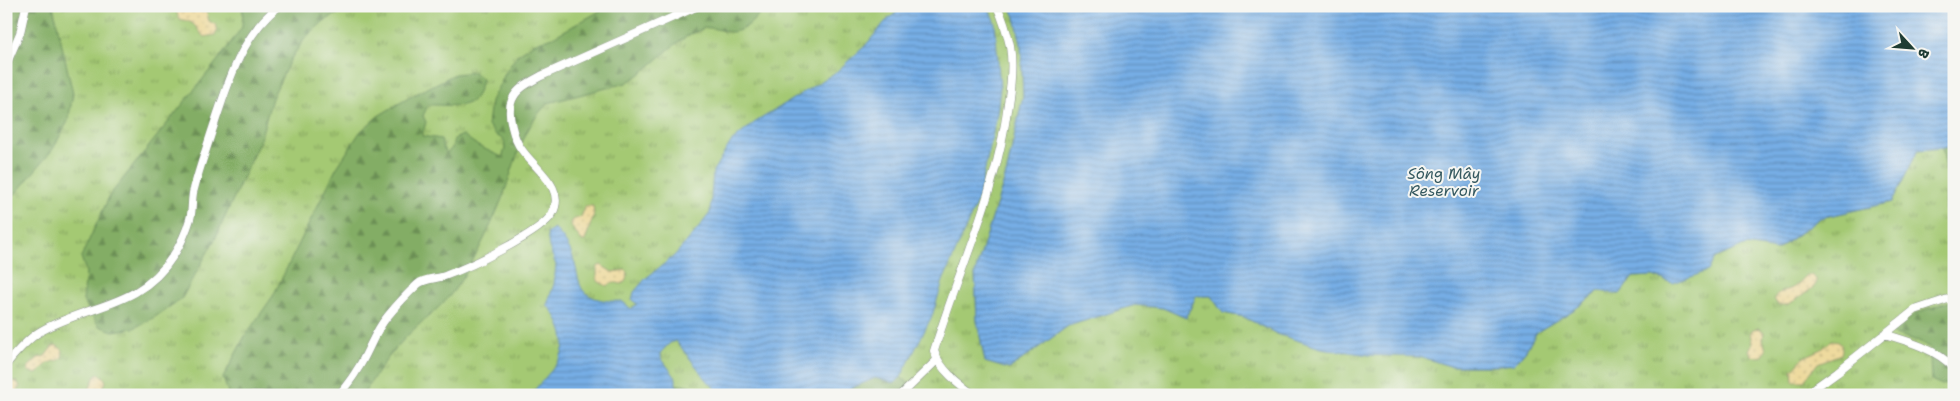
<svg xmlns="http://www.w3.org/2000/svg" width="1960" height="401" font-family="'Shantell Sans',sans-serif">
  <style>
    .grass { fill: url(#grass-tufts); stroke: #628354 }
    .forest { fill: url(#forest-firs); stroke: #51754c }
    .sand { fill: url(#sand-dots); stroke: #868c69 }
    .water { fill: url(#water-rules); stroke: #4a758c }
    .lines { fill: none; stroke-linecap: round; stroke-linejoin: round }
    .service-casing { stroke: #8a9386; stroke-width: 9 }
    .service { stroke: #fff; stroke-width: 8 }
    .labels { text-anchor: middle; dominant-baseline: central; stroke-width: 4; stroke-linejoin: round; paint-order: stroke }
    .water-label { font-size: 15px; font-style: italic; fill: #355960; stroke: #f6f6f2 }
  </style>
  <defs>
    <pattern id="grass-tufts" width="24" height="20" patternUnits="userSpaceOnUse" patternTransform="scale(1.25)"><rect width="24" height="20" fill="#a4c973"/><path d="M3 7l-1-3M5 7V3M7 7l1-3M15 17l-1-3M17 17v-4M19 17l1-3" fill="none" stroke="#85a45f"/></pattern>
    <pattern id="forest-firs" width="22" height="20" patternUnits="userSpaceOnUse" patternTransform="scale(1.25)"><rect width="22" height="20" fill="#83ad65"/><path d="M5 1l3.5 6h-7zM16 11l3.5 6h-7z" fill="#6b8e54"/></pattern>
    <pattern id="sand-dots" width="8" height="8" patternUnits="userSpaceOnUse" patternTransform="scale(1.25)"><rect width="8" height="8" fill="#eeda9e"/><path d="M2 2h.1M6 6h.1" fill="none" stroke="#ccbc89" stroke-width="1.8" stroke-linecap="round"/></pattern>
    <pattern id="water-rules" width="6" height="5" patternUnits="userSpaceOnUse" patternTransform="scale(1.25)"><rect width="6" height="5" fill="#76ade5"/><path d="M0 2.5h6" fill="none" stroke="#608eba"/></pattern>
  </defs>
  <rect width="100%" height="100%" fill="#f6f6f2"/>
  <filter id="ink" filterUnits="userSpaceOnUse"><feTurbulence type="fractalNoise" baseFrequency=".02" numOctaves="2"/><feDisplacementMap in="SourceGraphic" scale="10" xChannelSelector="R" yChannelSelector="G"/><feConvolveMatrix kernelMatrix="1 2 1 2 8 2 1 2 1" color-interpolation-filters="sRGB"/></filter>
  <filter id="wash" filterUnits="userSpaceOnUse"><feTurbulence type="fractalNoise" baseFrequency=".0096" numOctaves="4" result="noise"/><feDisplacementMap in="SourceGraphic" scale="20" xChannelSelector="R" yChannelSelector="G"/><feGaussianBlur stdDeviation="1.12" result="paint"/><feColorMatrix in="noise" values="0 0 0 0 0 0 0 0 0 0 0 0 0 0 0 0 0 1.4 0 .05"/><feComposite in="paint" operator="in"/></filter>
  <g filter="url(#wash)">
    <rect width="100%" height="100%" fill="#f5e9d9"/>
    <path class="grass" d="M6,6h1004l5,11 6,27 2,52 -16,75 -32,102 2,48 8,41 24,7 59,-43 67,-21 28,3 23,10 10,-22h15l12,17 21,4 33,17 92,21 52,2 29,9h45l19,-2 12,-14 11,-18 38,-23 24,-18 21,3 13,-17 20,-1 20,7 42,-25 31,-13 31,5 43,-32 72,-16 26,-52 36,-3v248h-1948z"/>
    <path class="forest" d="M6,6h47l20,88 -5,27 -15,28 -36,43 -11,10z
      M237,6h122l-20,7 -15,8 -18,16 -16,23 -18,38 -12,42 -45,99 -33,59 -27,19 -21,11 -21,3 -14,-5 -16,-25 3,-29 -5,-15 29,-62 112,-140 20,-28 1,-17z
      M609,6h156c-9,13 -23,30 -40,25 -8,-1 -15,-5 -23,-2 -32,12 -48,39 -76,54l-78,20c-28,27 -33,64 -47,98 -12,30 -28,62 -46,88 -11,16 -32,31 -46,45 -18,18 -33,39 -46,61h-134l-6,-17 22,-42 28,-40 63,-127 24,-37 18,-16 32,-19 45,-23 19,-2 8,7c-6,35 -26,25 -54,26l-5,11 3,6 -4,14 19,3 2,9 4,5 5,-5 2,-9 9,-4 15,11 24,11 3,-8 -1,-9 -8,-5 -8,-10 3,-24 15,-29 11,-17 16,-11 20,-7z
      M1954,147v80l-9,-18 3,-29 -6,-32z
      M1954,300v82l-12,3 -11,-5c0,-12 -2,-21 0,-32l-19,-9 -21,-6 25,-20z
      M901,377l15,14v4h-91l20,-4 30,-13 20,5z
      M683,384l8,2 6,9h-14l-7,-10z"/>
    <path class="sand" d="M176,6h17l2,2 9,1 3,4 2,8 7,4 2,5 -3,5 -11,2c-4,-4 -7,-10 -11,-13 -11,-8 -15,2 -17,-18z
      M585,206h8l1,8 -9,27h-3c-3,-5 -16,-17 -9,-21 3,-2 6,-2 8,-3z
      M601,265l11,7 14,-2 2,5 -3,7 -4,2 -7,-2 -7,4 -8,-4 -2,-3v-12z
      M1807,275c5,0 8,1 10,7l-3,5 -15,11 -12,7h-9l-4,-6c4,-10 12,-7 20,-12 5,-3 8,-8 13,-12z
      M1759,328l5,4 -1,7 3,11 -3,6 -8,1 -4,-2 -2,-5 3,-6 -2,-11 3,-4z
      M1832,340l7,1c3,4 4,8 2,13l-23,9 -14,18h-11l-1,-11 12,-13 18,-8z
      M56,345l7,5c0,13 -5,9 -14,13 -5,2 -7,8 -13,11l-8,-3 -1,-3 11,-10 7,-2 7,-9z
      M99,374l5,3 2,5 -7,13h-12l8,-19z
      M13,381l4,1 3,4 -4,9h-10z"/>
    <path class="water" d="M904,6h84l7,17 5,65 -3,26 -18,83 -36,84 -11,35 -31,61 -6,6 -20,-5 -30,13 -20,4h-14l-11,-5 -15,5h-64l-14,-15 -31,-39 -6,2 -9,9v6l15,20v7l7,10h-152c15,-22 42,-38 30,-67 -3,-9 -7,-16 -14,-23l7,-21 2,-19 -7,-18 -2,-14 7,-5c8,8 16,19 19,30 4,10 4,21 9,31 7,11 28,13 40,12l9,8 6,-5 -5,-4 2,-8 12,-14 28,-22 23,-26 13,-17 3,-42 18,-29 23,-19 82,-51 29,-26 20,-24z
      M1010,6h944v141l-36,3 -26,52 -72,16 -44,32 -30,-5 -31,13 -7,13 -35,12 -20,-7 -20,1 -13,17 -21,-3 -24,18 -38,23 -11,18 -12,14 -19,2h-45l-29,-9 -52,-2 -48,-7 -44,-14 -33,-17 -21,-4 -12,-17h-15l-10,22 -23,-10 -28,-3 -67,21 -59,43 -24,-7 -8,-41 -2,-48 32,-102 16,-75 -2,-52 -6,-27z"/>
  </g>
  <g filter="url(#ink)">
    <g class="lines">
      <g class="service-casing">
        <path id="service" d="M6,65l14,-32 6,-27
          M1884,334c24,7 52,15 70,34
          M6,365c7,-10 24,-28 35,-34 47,-27 99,-23 132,-75 7,-10 14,-26 17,-37 3,-10 1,-21 4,-30 5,-20 12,-39 18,-58 15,-44 28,-95 67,-125
          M339,395c6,-8 13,-16 18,-25 11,-16 17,-38 30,-53 9,-11 20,-23 31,-33 7,-6 21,-5 29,-9 22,-8 94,-42 105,-61 15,-26 -17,-45 -30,-64 -8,-10 -16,-37 -10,-50 5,-12 18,-18 29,-24l157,-70
          M901,395l36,-35
          M974,395c-15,-11 -34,-25 -40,-44 25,-82 64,-161 74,-248 3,-18 5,-39 2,-57 -3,-14 -7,-27 -13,-40
          M1805,395l32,-23 78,-62 39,-13"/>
      </g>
      <use href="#service" class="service"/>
    </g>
  </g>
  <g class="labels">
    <g class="water-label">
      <text x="1444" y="174">Sông Mây<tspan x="1444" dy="17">Reservoir</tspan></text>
    </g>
  </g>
  <rect width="1960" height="401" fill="none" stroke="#f6f6f2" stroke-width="25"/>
  <g transform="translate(1912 48) rotate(116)" stroke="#f6f6f2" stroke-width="4" paint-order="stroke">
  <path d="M0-4L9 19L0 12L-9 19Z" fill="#1f3d34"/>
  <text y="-8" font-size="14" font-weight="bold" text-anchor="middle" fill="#1f3d34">B</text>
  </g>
</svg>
